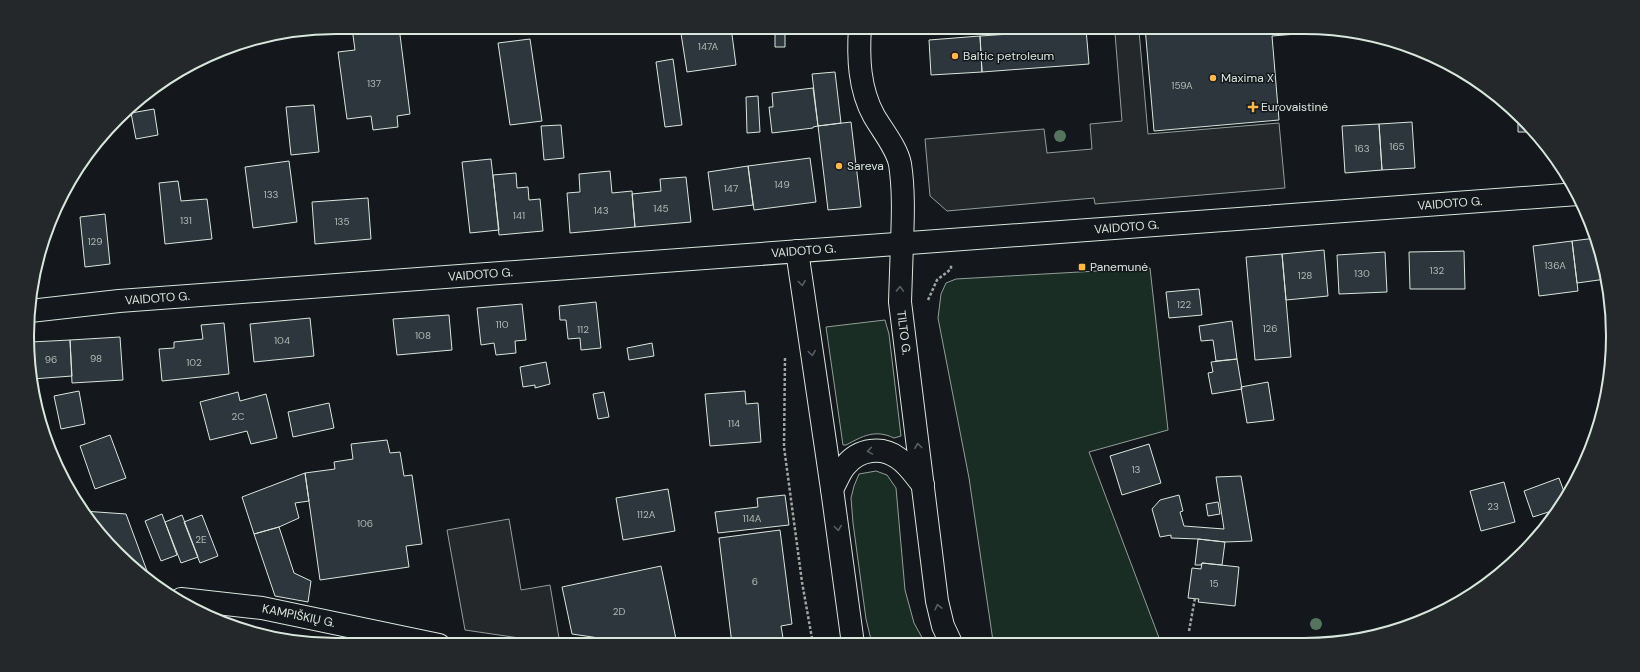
<svg xmlns="http://www.w3.org/2000/svg" width="1640" height="672" font-family="'DM Sans',sans-serif">
  <style>
    .green { fill: #1a2d24; stroke: #939e99 }
    .parking { fill: #24282b; stroke: #939e99 }
    .building { fill: #2c363c; stroke: #d8e6dc }
    .lines { fill: none; stroke-linecap: round; stroke-linejoin: round }
    .minor-casing { stroke: #d8e6dc; stroke-width: 24 }
    .major-casing { stroke: #d8e6dc; stroke-width: 24 }
    .path { stroke: #9da8a2; stroke-width: 2.5; stroke-dasharray: 3 2; stroke-linecap: butt }
    .minor { stroke: #14181c; stroke-width: 22 }
    .major { stroke: #14181c; stroke-width: 22 }
    .tree { fill: #55745f }
    .oneway { stroke: #59605f }
    .poi-dot { fill: #ffb74d; stroke: #14181c; stroke-width: 1.5 }
    .labels { text-anchor: middle; dominant-baseline: central; stroke-width: 3; stroke-linejoin: round; paint-order: stroke }
    .number-label { font-size: 10px; fill: #adbab4 }
    .poi-label { font-size: 12px; fill: #d8e6dc; stroke: #14181c; text-anchor: start }
    .street-label { font-size: 12px; fill: #d8e6dc; stroke: #14181c }
    .rim { fill: none; stroke: #d8e6dc; stroke-width: 2 }
  </style>
  <rect width="100%" height="100%" fill="#14181c"/>
  <path class="green" d="M1150,268l18,162 -79,22 72,191h-166l-2,-2 -24,-163 -31,-160 3,-24 5,-11 10,-4z
    M885,320l4,14 12,102 -7,2c-19,-9 -31,-2 -48,7h-3l-17,-118z
    M876,471l11,4 9,13 9,102 9,33 11,20 -53,1 -6,-25 -13,-96 -2,-25 3,-12 5,-12z"/>
  <path class="parking" d="M1139,31l9,103 131,-11 6,65 -190,16 -1,-6 -147,13 -17,-15 -5,-57 119,-10 3,24 45,-4 -2,-25 32,-3 -7,-88z
    M509,519l12,71 29,-5 10,59 -95,-14 -18,-100z"/>
  <path class="building" d="M359,27h40l11,87 -13,2 1,11 -25,3 -2,-14 -24,3 -9,-67 17,-2 -3,-22z
    M680,27h51l5,38 -49,7z
    M1126,27h12v1l-12,1z
    M1145,27h152v7l-25,2 7,84 -125,11z
    M1086,29l3,35 -107,8 -2,-36z
    M775,34h10v13h-10z
    M980,36l2,36 -51,3 -2,-35z
    M530,39l12,82 -32,4 -12,-82z
    M673,59l9,66 -17,2 -9,-65z
    M835,72l6,51 -23,3 -6,-52z
    M813,88l5,38 -5,1v1l-41,5 -3,-26h4l-1,-14z
    M758,96l2,36 -13,1 -1,-36z
    M314,105l5,47 -28,3 -5,-48z
    M154,109l4,26 -22,4 -5,-26z
    M1518,114l16,18h-16z
    M851,122l10,85 -33,3 -10,-84z
    M1412,122l3,46 -33,2 -3,-46z
    M1379,124l3,46 -37,3 -3,-47z
    M561,125l3,33 -20,2 -3,-34z
    M810,158l6,44 -62,8 -6,-44z
    M491,159l8,71 -29,3 -8,-71z
    M289,161l8,61 -44,6 -8,-61z
    M748,166l5,39 -40,5 -5,-38z
    M610,171l2,22 20,-2 3,36 -65,6 -3,-40 13,-1 -1,-18z
    M516,173l1,15 11,-1 1,13 11,-1 3,32 -44,4 -6,-60z
    M686,177l5,45 -56,5 -3,-33 29,-3 -1,-12z
    M178,181l3,20 26,-2 5,40 -47,5 -6,-61z
    M368,198l3,41 -56,5 -3,-42z
    M105,214l5,50 -25,3 -5,-50z
    M1596,238l6,18 4,23 -29,4 -5,-42z
    M1572,241l6,50 -39,5 -6,-50z
    M1324,250l4,46 -42,4 -4,-46z
    M1464,251l1,38h-55l-1,-37z
    M1385,252l2,40 -48,2 -2,-39z
    M1282,254l9,103 -36,3 -9,-103z
    M1199,289l3,26 -33,3 -3,-26z
    M596,302l5,46 -20,2 -1,-12 -12,1 -2,-19h-6l-1,-14z
    M522,304l4,36 -11,1 1,12 -20,2 -2,-12 -13,2 -4,-37z
    M449,315l3,35 -55,5 -4,-36z
    M310,318l4,38 -60,6 -4,-38z
    M1232,321l5,38 -21,2 -3,-21 -12,1 -2,-15z
    M224,323l5,51 -67,7 -3,-32 15,-1v-6l29,-3 -2,-14z
    M120,337l3,43 -51,3 -2,-43z
    M70,340l2,36 -40,3 -1,-37z
    M652,343l2,13 -25,4 -2,-12z
    M1237,359l5,30 -30,5 -4,-21 5,-1 -2,-10z
    M546,362l4,22 -15,4v-3l-12,2 -3,-20z
    M1268,382l6,38 -27,3 -6,-36z
    M79,391l6,33 -24,5 -7,-33z
    M745,391l1,13 12,-1 3,39 -51,4 -5,-52z
    M238,392l2,9 26,-7 11,44 -26,6 -4,-13 -37,9 -10,-38z
    M604,392l5,25 -11,2 -5,-25z
    M329,403l5,25 -41,9 -5,-25z
    M110,435l16,43 -31,11 -15,-43z
    M387,440l3,13 10,-1 4,24 8,-1 10,69 -16,2 3,21 -89,13 -15,-107 30,-4 -1,-7 19,-3 -2,-15z
    M1149,444l12,39 -39,12 -12,-39z
    M305,473l4,28 -14,2 4,15 -20,9 -25,7 -12,-37z
    M1241,476l11,65 -27,1 -27,-3 -27,-1v-3l-11,2 -8,-28 8,-9 19,-5 4,16 -3,1 4,14 40,3 -8,-52z
    M1559,478l7,19 -5,11 -28,9 -9,-26z
    M1504,482l11,40 -34,9 -11,-40z
    M668,489l7,42 -52,9 -7,-42z
    M785,495l4,30 -71,8 -3,-21 43,-5 -1,-9z
    M1218,502l2,12 -12,2 -2,-12z
    M83,511l43,3 21,57 -11,-1 -32,-30z
    M162,514l15,41 -16,6 -16,-40z
    M182,515l16,42 -17,6 -16,-41z
    M202,515l16,41 -18,7 -16,-41z
    M279,527l15,46 17,8 -3,21 -33,-6 -21,-62z
    M780,530l12,94 -11,2 3,18h-52l-13,-106z
    M1198,539l27,3 -3,23 -20,-2 -1,2h-6z
    M1202,563l37,4 -4,39 -37,-4 1,-3 -11,-1 4,-30 9,1z
    M661,566l16,78h-38l-67,-10 -10,-47z"/>
  <g class="lines">
    <g class="minor-casing">
      <g id="minor">
        <path d="M860,27c-2,30 -1,62 14,89 8,14 23,32 26,48 4,26 3,53 2,79"/>
        <path id="s1" d="M181,599l81,9 177,37"/>
      </g>
    </g>
    <g class="major-casing">
      <g id="major">
        <path id="s2" d="M902,243l-2,59 37,299 6,25 8,17"/>
        <path d="M797,251l35,238 21,155"/>
        <path id="s3" d="M30,311l89,-10 1459,-107"/>
        <path d="M832,489c5,-8 8,-18 14,-24 13,-16 36,-19 52,-7 10,6 18,19 25,27"/>
      </g>
    </g>
    <path class="path" d="M928,300l9,-20 14,-11v-5
      M785,358l-1,89 18,135 11,62
      M1189,631l6,-33"/>
    <use href="#minor" class="minor"/>
    <use href="#major" class="major"/>
  </g>
  <g class="tree">
    <circle cx="1060" cy="136" r="6"/>
    <circle cx="1316" cy="624" r="6"/>
  </g>
  <defs><path id="oneway-chevron" d="M-2-3.5L2.5 0L-2 3.5" fill="none" stroke-width="1.6" stroke-linecap="round" stroke-linejoin="round"/></defs>
  <g class="oneway">
    <use href="#oneway-chevron" transform="translate(802 283) rotate(82)"/>
    <use href="#oneway-chevron" transform="translate(900 289) rotate(-88)"/>
    <use href="#oneway-chevron" transform="translate(812 353) rotate(82)"/>
    <use href="#oneway-chevron" transform="translate(918 446) rotate(-97)"/>
    <use href="#oneway-chevron" transform="translate(870 451) rotate(171)"/>
    <use href="#oneway-chevron" transform="translate(838 528) rotate(82)"/>
    <use href="#oneway-chevron" transform="translate(938 607) rotate(-103)"/>
  </g>
  <g class="poi-dot">
    <circle cx="955" cy="56" r="4"/>
    <circle cx="1213" cy="78" r="4"/>
    <path d="M1251 101h4v4h4v4h-4v4h-4v-4h-4v-4h4z"/>
    <circle cx="839" cy="166" r="4"/>
    <rect x="1078" y="263" width="8" height="8" rx="2"/>
  </g>
  <g class="labels">
    <g class="number-label">
      <text x="708" y="46">147A</text>
      <text x="374" y="83">137</text>
      <text x="1182" y="85">159A</text>
      <text x="1397" y="146">165</text>
      <text x="1362" y="148">163</text>
      <text x="782" y="184">149</text>
      <text x="731" y="188">147</text>
      <text x="271" y="194">133</text>
      <text x="661" y="208">145</text>
      <text x="601" y="210">143</text>
      <text x="519" y="215">141</text>
      <text x="186" y="220">131</text>
      <text x="342" y="221">135</text>
      <text x="95" y="241">129</text>
      <text x="1555" y="265">136A</text>
      <text x="1437" y="270">132</text>
      <text x="1362" y="273">130</text>
      <text x="1305" y="275">128</text>
      <text x="1184" y="304">122</text>
      <text x="502" y="324">110</text>
      <text x="1270" y="328">126</text>
      <text x="583" y="329">112</text>
      <text x="423" y="335">108</text>
      <text x="282" y="340">104</text>
      <text x="96" y="358">98</text>
      <text x="51" y="359">96</text>
      <text x="194" y="362">102</text>
      <text x="238" y="416">2C</text>
      <text x="734" y="423">114</text>
      <text x="1136" y="469">13</text>
      <text x="1493" y="506">23</text>
      <text x="646" y="514">112A</text>
      <text x="752" y="518">114A</text>
      <text x="365" y="523">106</text>
      <text x="201" y="539">2E</text>
      <text x="755" y="581">6</text>
      <text x="1214" y="583">15</text>
      <text x="619" y="611">2D</text>
    </g>
    <g class="poi-label">
      <text x="963" y="56">Baltic petroleum</text>
      <text x="1221" y="78">Maxima X</text>
      <text x="1261" y="107">Eurovaistinė</text>
      <text x="847" y="166">Sareva</text>
      <text x="1090" y="267">Panemunė</text>
    </g>
    <g class="street-label">
      <text stroke="none"><textPath href="#s3" startOffset="1424">VAIDOTO G.</textPath></text>
      <text stroke="none"><textPath href="#s3" startOffset="1100">VAIDOTO G.</textPath></text>
      <text stroke="none"><textPath href="#s3" startOffset="776">VAIDOTO G.</textPath></text>
      <text stroke="none"><textPath href="#s3" startOffset="452">VAIDOTO G.</textPath></text>
      <text stroke="none"><textPath href="#s3" startOffset="128">VAIDOTO G.</textPath></text>
      <text stroke="none"><textPath href="#s2" startOffset="90">TILTO G.</textPath></text>
      <text stroke="none"><textPath href="#s1" startOffset="119">KAMPIŠKIŲ G.</textPath></text>
    </g>
  </g>
  <path d="M0 0H1640V672H0ZM336 34H1304A302 302 0 0 1 1606 336V336A302 302 0 0 1 1304 638H336A302 302 0 0 1 34 336V336A302 302 0 0 1 336 34Z" fill="#24282b" fill-rule="evenodd"/>
  <path class="rim" d="M336 34H1304A302 302 0 0 1 1606 336V336A302 302 0 0 1 1304 638H336A302 302 0 0 1 34 336V336A302 302 0 0 1 336 34Z"/>
</svg>
